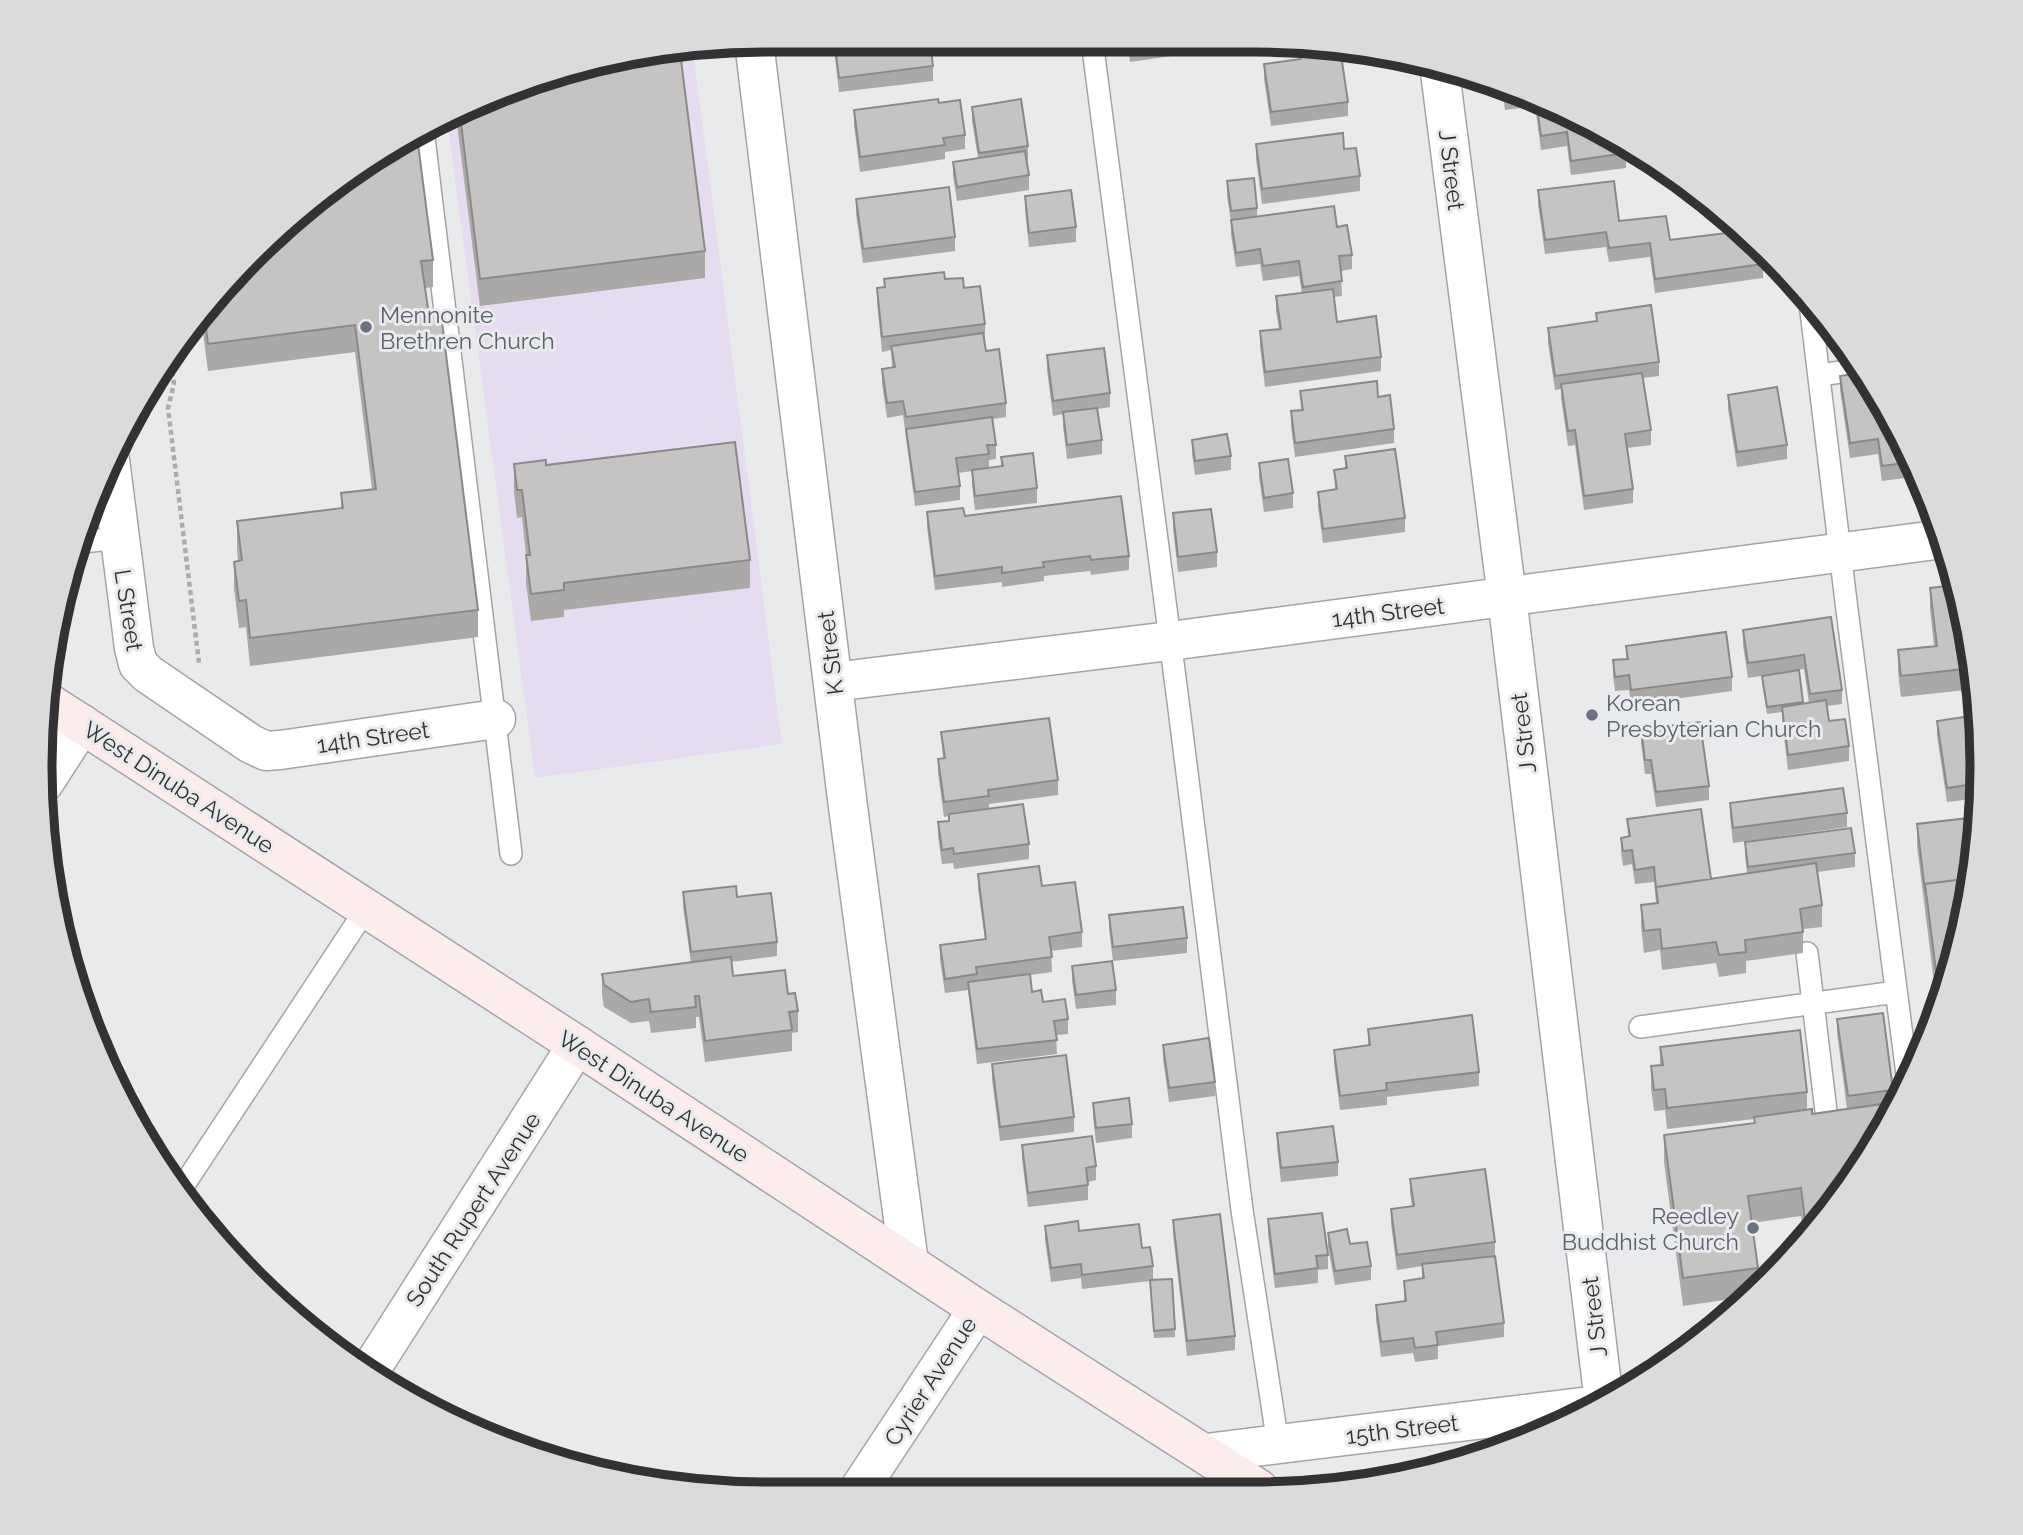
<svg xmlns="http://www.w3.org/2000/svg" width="2023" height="1535" font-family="Raleway,sans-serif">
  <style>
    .education { fill: #e5dcf1 }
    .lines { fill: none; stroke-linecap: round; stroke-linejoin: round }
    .lane-casing { stroke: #a3a4a6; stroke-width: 24 }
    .street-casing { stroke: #a3a4a6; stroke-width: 41 }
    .secondary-casing { stroke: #a3a4a6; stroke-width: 41 }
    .path { stroke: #abacad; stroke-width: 4.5; stroke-dasharray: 5 3.5; stroke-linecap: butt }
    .lane { stroke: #fff; stroke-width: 21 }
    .street { stroke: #fff; stroke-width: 38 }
    .secondary { stroke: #fcecec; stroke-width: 38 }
    .wall { fill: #aaa9a8 }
    .building { fill: #c6c4c3; stroke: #8b8988; stroke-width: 2 }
    .worship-dot { fill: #6b7280; stroke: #e9eaec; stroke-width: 2.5 }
    .labels { text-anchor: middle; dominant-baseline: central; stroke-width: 6; stroke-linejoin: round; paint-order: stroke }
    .street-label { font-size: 23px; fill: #323233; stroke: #e9eaec }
    .worship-label { font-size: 23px; fill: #5b616d; stroke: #e9eaec; text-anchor: start }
    .rim { fill: none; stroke: #323233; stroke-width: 9 }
  </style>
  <rect width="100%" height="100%" fill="#e9eaec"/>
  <path class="education" d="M693,50l89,694 -247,34 -88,-658 132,-55z"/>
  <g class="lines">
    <g class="lane-casing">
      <path id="lane" d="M1092,41l86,660 64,509 36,234
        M423,130l88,724
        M1810,303l37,307 61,472
        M1819,375l44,-6
        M83,542l36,-4
        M1807,953l20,166
        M1640,1027l256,-35
        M180,1191l186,-282"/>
    </g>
    <g class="street-casing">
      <path id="street" d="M754,42l94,765 61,456
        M1439,64l68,533 97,805
        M110,460l24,188 4,16 10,10 103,70 15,7 14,-1 216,-31
        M833,682l337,-41 773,-102
        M44,783l38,-59
        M369,1372l208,-327
        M1206,1453l392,-48
        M860,1488l118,-179"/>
    </g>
    <g class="secondary-casing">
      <path id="secondary" d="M49,703l528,342 401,264 281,180"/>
    </g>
    <path class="path" d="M171,363l3,21 -6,24 31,255"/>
    <use href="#lane" class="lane"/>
    <use href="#street" class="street"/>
    <use href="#secondary" class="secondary"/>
  </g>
  <path class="wall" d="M833,40l97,1 3,25v15l-94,11z
    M1127,41l101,1v6l-98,14z
    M1299,42l49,60v14l-77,10 -7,-47v-15l35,-5z
    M579,65l126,186v27l-225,28 -24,-190z
    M1502,87l75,28 49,38v15l-55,7 -4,-29 -26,4 -6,-44 -30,4z
    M939,103l26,32v14l-20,3v7l-85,13 -6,-47v-15z
    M972,107l56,39v14h-1l2,15v15l-72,11 -4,-25v-14l25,-4 -6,-37z
    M411,135v10l22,115v27l-8,1 4,27 49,295v27l-228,29 -4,-39 -7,1 -5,-39v-27l4,-1 -1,-13v-27l104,-13v-15l31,-4 -17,-137 -147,19 -7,-54 20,-29 183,-150z
    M1256,144l104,32v15l-98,13 -6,-45z
    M1633,147l20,12 -19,2z
    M1227,181l30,27v8l80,11 15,28v14l-11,2 1,25 -8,1 3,25 44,35v14l-116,16 -5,-41v-15l19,-2 -3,-18v-15l26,-3 -3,-17 -36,5 -3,-17 -24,3 -5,-33v-13l-4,-25z
    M1538,190l132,50 93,24v14l-108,15 -5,-36 -41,5 -3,-15 -61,7 -7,-50z
    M1025,196l51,31v15l-47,5 -4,-37z
    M856,199l99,38v14l-92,12 -7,-49z
    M884,279h61l19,9 21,36v15h-1l2,12 20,52v14l-13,2 3,26v14l-7,1v8l12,-1v-10l36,31v15l-62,7 -3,-25v-14l-14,2 2,13v14l-45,6 -12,-91 -16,3 -5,-34v-15l10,-1 -1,-18 -9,2 -5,-50v-14l7,-1z
    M1596,313l63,49v14l-16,2 8,52v15l-24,3 6,41v14l-49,7 -9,-65 -7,1 -7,-48v-9l-6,1 -7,-47v-15l48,-7z
    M1047,355l63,38v14l-12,2 4,31v14l-35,5 -4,-33v-12l-10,2 -6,-46z
    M1840,376l52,50h2l26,50 -38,5 -4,-27 -28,4 -10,-68z
    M1300,391l78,6 16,32v14l-99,14 -4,-31v-15l10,-1z
    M1728,395l59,50v14l-50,8 -9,-58z
    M1192,440l39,16v14l-36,5 -3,-21z
    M1345,456l60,62v14l-82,11 -5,-36v-15l17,-2 -1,-20 11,-2z
    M1259,463l34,30v15l-29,4 -5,-35z
    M514,464l32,1 204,95v28l-186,22v7l-33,4 -5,-38v-28l-4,-38 -5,1 -3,-26z
    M927,512l38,4 164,40v14l-38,5 -1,-4 -46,5v5l-42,6v-5l-67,8 -8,-63z
    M1173,513l44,39v15l-39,5 -5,-44z
    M1930,588l39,37 6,64 -74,8 -3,-25v-22l36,-4 -4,-37z
    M1831,617l11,73v14l-15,2 2,15 20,25v15l-61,9 -6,-49v-9l-15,2 -5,-31v-7l37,-6 4,33h6l-5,-34 -56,9 -5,-33v-15z
    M1626,646l106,31v14l-101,14 -2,-15 -14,1 -2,-16v-15l13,-1z
    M1937,721l46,46 -3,31 -33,4 -10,-66z
    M1641,729l68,57v14l-53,7 -5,-33h-6l-4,-31z
    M941,732l117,48v15l-69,9v4l40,36v15l-75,10 -1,-6 -11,1 -4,-28v-14l11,-1v-5l-5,1 -6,-44v-14l5,-1z
    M1730,803l117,10v14l-114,16 -3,-26z
    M1627,819l84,60 36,-6 -2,-17v-14l110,11v14l-38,5 5,33v22l-19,2v24l-57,8v12l-27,4 -3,-14 -54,7 -2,-20 -16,3 -3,-27v-21l15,-2 -2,-21 -19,2 -3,-20 -9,2 -2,-14v-14l7,-1z
    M1917,824l52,85 -27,88 -6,1 -19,-152z
    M978,874l64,12 40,46v15l-31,4 1,21 -22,3 2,17 11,10 25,17v15l-12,1 1,19 -80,10 -9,-74 -23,3 -5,-33v-15l45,-5 -7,-51z
    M683,892l54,5 40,45v14l-46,6 2,14 55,18 10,17v21l-6,1v18l-87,11 -6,-45h-3v11l-45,5 -2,-12 -18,2 -27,-16 -2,-12v-21l89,-11 -8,-56z
    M1109,915l78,23v15l-74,8 -4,-32z
    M1072,966l44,24v15l-40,4 -4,-28z
    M1837,1019l56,71v15l-11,1 -22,65 -56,69 -3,-24 -49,7 6,45v23l-6,5 -69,10 -19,-144v-27l90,-12v-4l-87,10 -2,-19 -11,1 -3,-23v-22l9,-1v-18l147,45v18l5,4 35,-5 -10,-76z
    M1368,1029l111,43v14l-92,11v8l-47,5 -6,-46v-14l34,-4z
    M1163,1045l52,37v14l-46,6 -6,-43z
    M992,1064l82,53v15l-74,9 -8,-62z
    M1093,1103l39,21v14l-36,5 -3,-26z
    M1277,1133l61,29v14l-57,6 -4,-35z
    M1022,1145l74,21v14l-8,2v18l-60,7 -6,-48z
    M1410,1179l85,63v14l9,67v14l-66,9v13l-23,3 -2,-9 -32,4 -5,-38v-14l28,-4v-20l18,-3v-12l-25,4 -6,-46v-15l21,-3 -2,-13z
    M1268,1219l60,36v14l-10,1v13l-43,5 -7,-54z
    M1173,1220l62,116v14l-48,6 -14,-122z
    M1045,1226l34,5 63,17 11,18v14l22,49v8l-21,1 -4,-57 -68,8 -1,-11 -30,4 -6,-42z
    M1328,1233l22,11 21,22v14l-36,5 -7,-38z"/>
  <path class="building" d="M834,40l96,1 3,25 -94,12z
    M1129,41h45l-44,6z
    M1299,42l41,6 8,54 -77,10 -7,-48 37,-5z
    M680,52l25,199 -225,28 -20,-164 119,-50z
    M938,99l1,4 21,-3 5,35 -22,3 2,7 -85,12 -6,-47z
    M1021,99l7,47 -49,7 -7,-46z
    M1536,100l41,15 47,28 2,10 -55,8 -4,-29 -26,4z
    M1343,133l1,16 12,-1 4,28 -98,13 -6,-45z
    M405,137l1,9 12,-2 15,116 -12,1 8,54 12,-1 37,296 -228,28 -4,-38 -7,1 -5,-39 8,-2 -5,-39 106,-13 -2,-15 35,-4 -21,-164 -147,19 -4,-31 17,-25 67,-68z
    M1025,151l4,24 -72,12 -4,-25z
    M1254,178l3,30 -26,3 -4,-30z
    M1614,181l5,40 47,-5 4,24 73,-9 17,14 3,19 -108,15 -5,-36 -41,5 -3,-16 -61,8 -7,-50z
    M949,187l6,50 -92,12 -7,-50z
    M1071,190l5,37 -47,6 -4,-37z
    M1334,206l3,21 10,-2 5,30 -13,1 3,25 -39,6 -4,-26 -36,5 -3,-17 -24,4 -5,-33z
    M944,272l1,7 18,-1 1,10 16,-2 5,38 -103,13 -5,-49 8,-1 -1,-8z
    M1333,289l4,33 39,-6 5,41 -116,15 -5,-41 21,-2 -5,-33z
    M1651,305l8,57 -104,14 -7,-48 49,-7 -1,-8z
    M983,333l3,18 13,-2 7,54 -100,14 -3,-16 -16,2 -5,-34 13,-2 -4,-21z
    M1104,348l6,45 -57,8 -6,-46z
    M1865,372l27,51v3h2l19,36 -31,4 -4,-27 -28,4 -10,-67z
    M1642,373l9,57 -26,4 8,55 -49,7 -9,-66 -7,1 -7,-47z
    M1377,381l1,16 12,-2 4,34 -99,14 -4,-32 12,-1 -3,-19z
    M1777,387l10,58 -50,7 -9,-57z
    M1097,408l5,32 -35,5 -4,-33z
    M992,417l4,28h-9l2,9 -33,4 4,28 -45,6 -9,-63z
    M1227,434l4,22 -36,5 -3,-21z
    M735,442l15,118 -186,23v7l-33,4 -5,-39h4l-8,-65h-5l-3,-26 32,-4v5z
    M1395,449l10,69 -82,11 -5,-37 19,-3 -3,-19 13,-2 -2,-12z
    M1033,453l4,35 -62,8 -3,-26 31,-4 -2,-9z
    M1288,459l5,34 -29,5 -5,-35z
    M1121,496l8,60 -38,4 -1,-4 -47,6 1,5 -42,6v-6l-67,9 -8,-64 36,-4 2,8z
    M1211,509l6,43 -39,5 -5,-44z
    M1956,585l13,40 4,43 -72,8 -3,-26 39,-4 -7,-58z
    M1831,617l11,73 -32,4 -6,-39 -56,8 -5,-33z
    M1726,632l6,45 -101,13 -2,-15 -14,2 -2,-17 15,-1 -2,-13z
    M1799,670l4,32 -36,5 -5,-31z
    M1826,700l3,21 16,-2 4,27 -61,9 -6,-48z
    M1978,715l5,52 -2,16 -34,5 -10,-67z
    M1049,718l9,62 -70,10 1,6 -45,6 -6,-43 7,-1 -4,-26z
    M1700,722l9,64 -53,6 -5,-32h-6l-4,-31z
    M1843,788l4,25 -114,15 -3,-25z
    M1023,804l6,40 -75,10 -1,-6 -11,2 -4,-28 11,-1v-7z
    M1701,809l10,70 -55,8 -2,-20 -19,3 -3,-20 -9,1 -2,-13 9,-2 -3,-17z
    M1978,817l-6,61 -47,6v7l-8,-67z
    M1851,828l4,25 -107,14 -3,-25z
    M1816,863l6,42 -22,4 3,23 -58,8 1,12 -27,3 -3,-13 -54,7 -2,-20 -16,2 -3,-26 17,-2 -2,-16z
    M1039,866l3,20 33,-4 7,50 -33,5 3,20 -76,10 1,7 -32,5 -5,-34 46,-6 -8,-65z
    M1972,878l-3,31 -18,60 -15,2 -11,-87z
    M736,886l1,11 34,-4 6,49 -86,10 -8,-60z
    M1183,907l4,31 -74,9 -4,-32z
    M731,957l2,19 52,-6 3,24 7,-1 3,18 -9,1 3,18 -87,11 -6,-45h-4l1,11 -45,5 -2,-13 -18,3 -27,-17 -2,-11z
    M1112,961l4,29 -40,5 -4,-29z
    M1030,974l2,18 9,-2 2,12 22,-3 3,20 -14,2 3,19 -80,9 -9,-67z
    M1883,1013l10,77 -45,6 -11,-77z
    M1472,1015l7,57 -93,11 1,7 -47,6 -6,-46 36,-5 -2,-16z
    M1800,1030l7,62 -140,16 -2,-19 -11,1 -3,-24 12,-1 -3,-18z
    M1209,1038l6,44 -46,6 -6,-43z
    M1066,1055l8,62 -74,10 -8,-63z
    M1129,1098l3,26 -36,4 -3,-25z
    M1882,1104l3,22 -25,45 -53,65 -6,-48 -53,8 10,72 -75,10 -19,-143 91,-12 -1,-6 58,-8v5z
    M1333,1126l5,36 -57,6 -4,-35z
    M1092,1136l4,30 -10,2 2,17 -60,8 -6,-48z
    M1485,1169l10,73 -98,13 -6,-46 23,-3 -4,-27z
    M1322,1213l6,42 -12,1 2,12 -43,6 -7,-55z
    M1220,1214l15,122 -48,5 -14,-121z
    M1078,1221l1,10 60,-7 3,24 8,-1 3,19 -71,9 -1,-11 -30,4 -6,-42z
    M1347,1229l3,15 17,-2 4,24 -36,5 -7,-38z
    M1495,1256l9,67 -68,9 2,13 -23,3 -2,-10 -32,4 -5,-37 30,-4 -2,-20 20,-3 -2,-14z
    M1172,1279l3,50 -21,2 -4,-51z"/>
  <g class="worship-dot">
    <circle cx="366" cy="327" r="7"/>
    <circle cx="1592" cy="715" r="7"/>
    <circle cx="1753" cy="1228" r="7"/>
  </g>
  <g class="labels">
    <g class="street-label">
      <text transform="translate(1452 170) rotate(83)">J Street</text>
      <text transform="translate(129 610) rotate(81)">L Street</text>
      <text transform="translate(1388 612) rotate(-7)">14th Street</text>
      <text transform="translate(830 653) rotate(-97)">K Street</text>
      <text transform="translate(1523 733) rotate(-97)">J Street</text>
      <text transform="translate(373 737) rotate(-8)">14th Street</text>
      <text transform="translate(179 787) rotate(33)">West Dinuba Avenue</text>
      <text transform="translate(654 1096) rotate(33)">West Dinuba Avenue</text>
      <text transform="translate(473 1209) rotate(-57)">South Rupert Avenue</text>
      <text transform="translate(1594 1317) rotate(-97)">J Street</text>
      <text transform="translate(930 1381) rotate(-57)">Cyrier Avenue</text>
      <text transform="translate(1402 1429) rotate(-7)">15th Street</text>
    </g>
    <g class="worship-label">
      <text x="380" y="314">Mennonite<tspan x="380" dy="26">Brethren Church</tspan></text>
      <text x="1606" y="702">Korean<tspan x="1606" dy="26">Presbyterian Church</tspan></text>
      <text x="1739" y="1215" text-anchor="end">Reedley<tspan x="1739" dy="26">Buddhist Church</tspan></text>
    </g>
  </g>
  <path d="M0 0H2023V1535H0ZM767 52H1255A715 715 0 0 1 1970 767V767A715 715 0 0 1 1255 1482H767A715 715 0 0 1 52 767V767A715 715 0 0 1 767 52Z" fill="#dadbdd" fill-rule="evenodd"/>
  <path class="rim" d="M767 52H1255A715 715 0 0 1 1970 767V767A715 715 0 0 1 1255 1482H767A715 715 0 0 1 52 767V767A715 715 0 0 1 767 52Z"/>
</svg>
